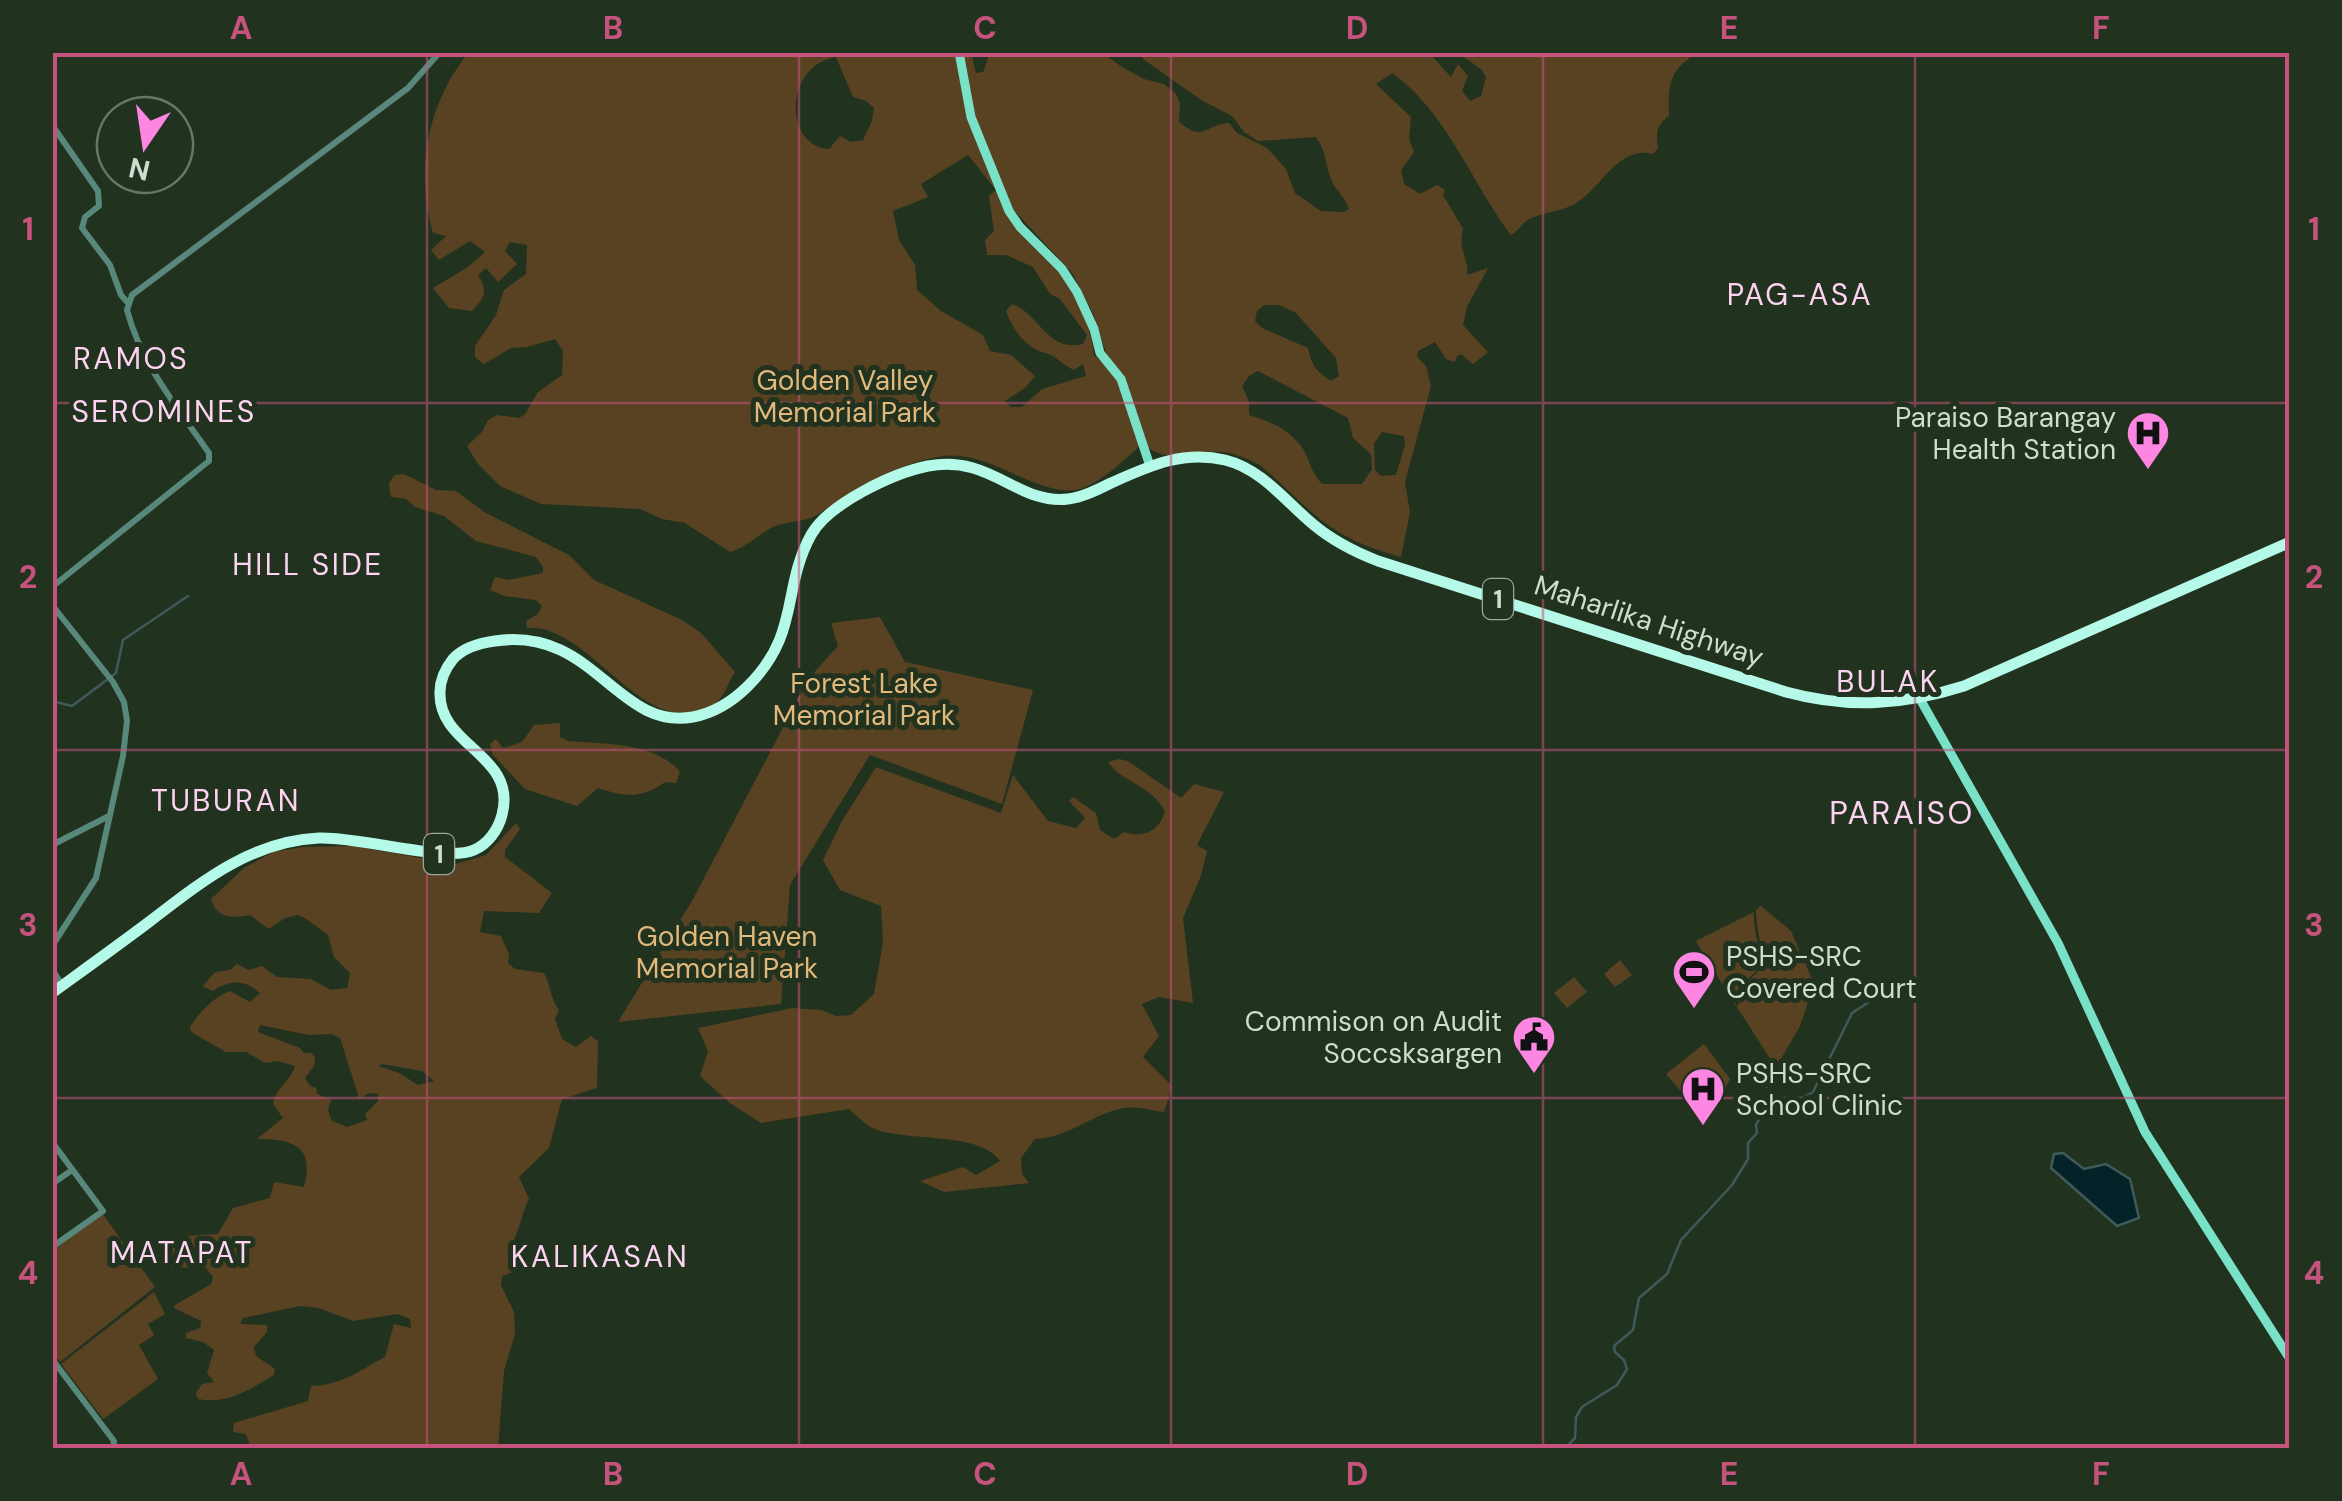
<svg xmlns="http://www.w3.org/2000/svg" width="2342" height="1501" font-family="'DM Sans',sans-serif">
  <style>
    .green { fill: #584222; fill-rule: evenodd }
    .water { fill: #032328; stroke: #405a5a; stroke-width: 2.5 }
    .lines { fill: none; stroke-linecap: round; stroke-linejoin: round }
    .stream { stroke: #405a5a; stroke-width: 2.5 }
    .minor { stroke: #58877b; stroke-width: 6 }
    .major { stroke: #79e1c8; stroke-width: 9 }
    .highway { stroke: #b5fae8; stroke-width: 11 }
    .grid { fill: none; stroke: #c6537e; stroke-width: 2.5; stroke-opacity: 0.55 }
    .labels { text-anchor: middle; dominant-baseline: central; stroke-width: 10; stroke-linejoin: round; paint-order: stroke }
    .shield { fill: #21331f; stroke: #9ca99a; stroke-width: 2.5 }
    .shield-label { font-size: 25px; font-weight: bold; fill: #d0dccf }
    .park-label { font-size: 28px; fill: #e2b87b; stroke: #21331f }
    .poi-label { font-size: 28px; fill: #d0dccf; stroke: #21331f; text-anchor: end }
    .street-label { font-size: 28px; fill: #d0dccf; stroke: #21331f }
    .neighbourhood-label { font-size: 30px; letter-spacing: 2.5px; fill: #fdd3f1; stroke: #21331f }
    .quarter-label { font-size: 32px; letter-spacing: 2.5px; fill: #fdd3f1; stroke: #21331f }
    .neatline { fill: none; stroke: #c6537e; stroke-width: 4 }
    .grid-label { font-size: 32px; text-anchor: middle; font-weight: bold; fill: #c6537e }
  </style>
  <rect width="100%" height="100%" fill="#21331f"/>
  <path class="green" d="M971,52l5,21 7,-1 7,-19h113l19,14 22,12 20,5 12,10 4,10 -1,18c26,21 24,3 50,1l8,10 30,15 19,21 9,24 26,18 23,1 5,-3c-3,-12 -14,-18 -18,-30 -6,-16 -5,-28 -15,-42l-58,4 -14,-9 -12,-16 -31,-16 -58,-41v-6h286l22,24 7,-13 10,12 -6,15 8,10 11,-5 5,-19 -5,-8 -19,-13 1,-3 225,-1 1,7c-21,13 -21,34 -20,57 -13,9 -13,17 -11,32l-5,6c-32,-8 -49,28 -71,45 -16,13 -36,12 -53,20 -7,4 -10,12 -18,16 -39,-51 -64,-123 -119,-162l-16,11 35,33 -2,22 5,13 -13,18 3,14 16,10 17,-9 8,5 -2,5 20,34c-6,22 6,27 4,46l21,-7 -21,39 -4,18 25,27 -15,12 -12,-10 -4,2 -2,6 -9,-3 -11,-17 -17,9 -1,6 9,9 5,20 -26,96 5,30 -9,45c-74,-20 -86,-44 -141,-92 -12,-6 -25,-12 -39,-13 -25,-4 -61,15 -77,-10 -17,15 -39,38 -61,46 -40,14 -91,-38 -139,-32 -32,4 -65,20 -93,36 -13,7 -25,19 -38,25 -14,6 -30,4 -44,12 -14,9 -23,18 -39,23l-45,-29 -23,-4 -22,-10 -99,-5 -41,-18 -22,-22 -11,-18 15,-14 6,-12 9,-5 22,3 6,-4 13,-22 24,-17 1,-24 -8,-12 -28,8 -16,1 -27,16 -9,-7v-11l21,-31 8,-25 22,-16 1,-29 -17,-3 -5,9 12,13 -19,18 -12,-14 -8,7c10,16 7,22 -6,36l-23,-3 -16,-20 35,-21 17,-15 -15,-11 -31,19 -8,-10 15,-14 -13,-3c-18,-63 -6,-128 35,-180zM836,57l17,40 13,4 8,7 -2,13 -9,19 -12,2 -11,-6 -11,13c-45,-2 -46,-83 7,-92zM968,155l28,35 -7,6 5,35 -9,9 2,15h19l27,12 17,27 10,5 27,36 -4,9c-36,9 -44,-31 -71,-40l-6,7c5,15 16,32 31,39 5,3 11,3 16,6 8,5 12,10 21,14l9,-6 3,12 -44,13 -20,18h-11l-6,-6 20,-13 10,-12 -24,-21 -21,-4 -7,-16 -42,-24 -24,-21 -2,-25 -16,-25 -6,-29 35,-14 -7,-13zM1011,207l62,67 21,42 13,40 -6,4 -7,-4c-4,-58 -47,-101 -86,-142zM1264,305h15l17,8 40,45 3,18 -8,5c-15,-10 -19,-15 -23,-33l-46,-20 -7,-7 2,-10zM1258,371l90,47 5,20 18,16 1,15 -10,15h-40c-12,-13 -12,-24 -19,-35 -12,-19 -33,-28 -54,-34v-13l-7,-16 7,-10zM1382,432l22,4 1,9 -9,30 -15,1 -6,-6 -1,-27z
    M404,474l32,16 20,1 30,22 83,42 25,25 88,40 19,13 34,39c-8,11 -9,24 -21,32 -67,45 -122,-81 -187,-76l-1,-7 12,-7 4,-8 -6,-6 -32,-4 -14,-6 5,-13 13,3 35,-7v-6l-7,-10 -60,-16 -32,-25 -29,-9 -9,-8 -15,-2 -2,-14 6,-8z
    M880,617l25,45 128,28 -31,114 -132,-49 -80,130 -9,119 -163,18 74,-121 117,-223 29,-32 -7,-23z
    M560,723v14l8,4c35,3 88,1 112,31l-4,11 -11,-1c-23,17 -40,15 -67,6l-21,18 -52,-17 -32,-34 -3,-11 6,-5 7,9 19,-6 12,-17z
    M1119,759l9,2 53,37 13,-14 30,8 -27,53 10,6 -6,25 -18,42 10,85 -34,-6 -17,7 17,32 -16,21 29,29 -8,26c-12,-2 -28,-6 -40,-4 -33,6 -53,29 -89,31l-14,19 1,16 7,9 -85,9 -24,-11 43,-14 13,8 24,-14c-20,-30 -93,-19 -125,-32 -9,-3 -18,-14 -26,-20l-88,14 -30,-19 -31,-28 8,-25 -10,-23 94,-20 30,2 14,6 15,-1 23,-21 9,-52 -2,-36 -41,-16 -17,-30 19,-39 34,-54 125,46 12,-38 35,46 28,7 9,-10 -16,-17 4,-4 23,16 4,17 14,9 10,-7c19,7 36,-1 41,-21 -16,-28 -43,-28 -57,-49z
    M516,823l4,6 -15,21v7l47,36 -13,20 -55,-2 -4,21 21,4 8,18 -1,9 7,6 29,4c7,13 6,25 15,37l-4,9 7,20 14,8 15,-11 7,5 -1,47 -35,11 -13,49 -30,29 10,22c-9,18 -10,36 -22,54l8,18 -13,5 -1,9 13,27 1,22 -11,37 -6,77h-247l-5,-14 -13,-2 1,-9 74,-22 3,-15c31,-1 48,-15 74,-29l9,-33 17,4 -1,-9 -12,-5 -45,7 -34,-13 -19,-2 -57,12 -3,6 27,1v7l-13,15 2,9 19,13 -1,6c-24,14 -47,30 -76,24l-2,-6 6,-9 12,-2 -7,-9 7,-23 -11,-8 -17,-4v-5l14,-5 1,-7 -27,-13 1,-3 36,-21 2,-7 -7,-9 -40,-1 -6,-10 24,-21 34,-2 15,-26 37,-10 4,-16 30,5c11,-41 -11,-48 -47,-48l26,-21 -10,-14c3,-17 17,-22 22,-38l-17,-5 -12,2 -20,-11h-20l-35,-20 -1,-5c10,-15 22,-29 40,-36l20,11 10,-9c-15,-14 -31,-13 -47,-2l-10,-5 12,-14 15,-2 7,-6 12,6 13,-4 15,11 34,2 20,11 16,-2 3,-15 -16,-16 -6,-22 -20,-15 -10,-5 -13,3 -16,11 -19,-14c-18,3 -33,4 -39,-16l33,-31 29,-16 30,-5 50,-1 103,18 30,-9zM260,1025l49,10 22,-1 9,4 19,60 11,-5 8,1v7l-13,13 2,6 -20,7 -15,-6 -4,-11 3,-10 -14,-6 -1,-6 -6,-2 -5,-8 9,-12 1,-9 -4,-4h-7l-4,-5 -42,-16zM382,1064l40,7 12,10 -16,4 -19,-12 -21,-7z
    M1761,906l30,25 21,48v11l-12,36 -31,54 -1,8 -12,-2 17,-18 -2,-8 -34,-53 14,-29 12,-11c0,-19 -7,-37 -7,-57z
    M1754,912c-1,20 7,37 6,55l-11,11 -14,27 -39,-64z
    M1620,960l12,15 -17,12 -11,-13z
    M1574,977l13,15 -20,16 -13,-15z
    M1704,1044l26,35 -16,30 -9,4 -9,-4 -30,-35z
    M102,1213l53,74 -95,75 -7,-10 -1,-101z
    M154,1292l11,22 -17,10 6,11 -15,10 19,34 -55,40 -42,-55z"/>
  <path class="water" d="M2063,1153l21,16 22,-5 24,15 9,39 -22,8 -66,-58 3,-14z"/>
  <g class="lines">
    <path class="stream" d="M52,701l20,5 44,-33 7,-33 65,-44
      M1553,1448l14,-2 8,-8 1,-21 6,-10 35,-22 10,-16 -3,-9 -9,-8 -1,-6 19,-16 6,-32 28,-24 14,-34 51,-55 16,-26v-16l9,-10 -1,-8 8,-15 35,-10 14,-8 39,-79 20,-13"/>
    <path class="minor" d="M52,125l46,66 1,15 -14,11 -3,11 28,37 11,30 7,8
      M52,587l157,-126v-8c-31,-45 -68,-89 -82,-143l5,-15 276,-207 32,-36
      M52,605l61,77 11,20 3,19 -4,35 -27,122 -44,68
      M52,845l57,-29
      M52,969l10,16
      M52,1142l51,69 -51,36
      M52,1184l20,-14
      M52,1359l62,82 -1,7"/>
    <path class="major" d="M959,52l12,65 38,94 11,16 42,42 15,23 17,37 6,24 21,26 29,87
      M1920,699l138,244 87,189 145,227"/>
    <path class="highway" d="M52,993c33,-24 65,-47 97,-71 52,-40 102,-81 170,-84 40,-2 127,25 155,12 14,-6 24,-20 28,-35 16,-61 -64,-68 -62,-123 0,-13 5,-23 13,-33 11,-12 27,-16 42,-18 99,-15 122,90 198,76 20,-4 40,-16 55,-31 53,-53 33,-96 63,-151 17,-31 82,-62 117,-69 63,-12 89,39 140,33 15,-2 29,-9 43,-16 38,-17 72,-33 114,-23 37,9 61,42 89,65 19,16 41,27 64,36l408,131c62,17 118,13 178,-6l326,-144"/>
  </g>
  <path class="grid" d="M427,52v1396M799,52v1396M1171,52v1396M1543,52v1396M1915,52v1396M52,403h2238M52,750h2238M52,1098h2238"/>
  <defs>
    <g id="hospital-pin" transform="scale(2.25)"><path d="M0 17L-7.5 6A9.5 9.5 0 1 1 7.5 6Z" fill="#fd86e3" stroke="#21331f"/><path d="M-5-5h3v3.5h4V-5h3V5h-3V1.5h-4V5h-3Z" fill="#111"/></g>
    <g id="stadium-pin" transform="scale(2.25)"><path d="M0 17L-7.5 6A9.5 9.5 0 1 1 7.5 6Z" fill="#fd86e3" stroke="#21331f"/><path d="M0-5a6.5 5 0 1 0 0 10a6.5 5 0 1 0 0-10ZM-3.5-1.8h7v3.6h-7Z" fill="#111"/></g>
    <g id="civic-pin" transform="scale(2.25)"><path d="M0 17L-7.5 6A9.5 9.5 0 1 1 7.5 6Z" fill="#fd86e3" stroke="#21331f"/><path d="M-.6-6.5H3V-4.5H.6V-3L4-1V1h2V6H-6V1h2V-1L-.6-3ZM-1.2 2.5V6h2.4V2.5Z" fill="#111"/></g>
  </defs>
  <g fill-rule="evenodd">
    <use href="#hospital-pin" x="2148" y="433"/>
    <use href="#stadium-pin" x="1694" y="972"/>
    <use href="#civic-pin" x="1534" y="1037"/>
    <use href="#hospital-pin" x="1703" y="1089"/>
  </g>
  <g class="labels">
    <g class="shield">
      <rect x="1483" y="579" width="30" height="40" rx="8"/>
      <rect x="424" y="834" width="30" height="40" rx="8"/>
    </g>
    <g class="shield-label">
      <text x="1498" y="599">1</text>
      <text x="439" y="854">1</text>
    </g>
    <g class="park-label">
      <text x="845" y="380">Golden Valley<tspan x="845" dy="32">Memorial Park</tspan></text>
      <text x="864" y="683">Forest Lake<tspan x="864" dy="32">Memorial Park</tspan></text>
      <text x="727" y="936">Golden Haven<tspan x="727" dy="32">Memorial Park</tspan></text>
    </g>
    <g class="poi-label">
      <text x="2116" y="417">Paraiso Barangay<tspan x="2116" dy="32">Health Station</tspan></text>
      <text x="1726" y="956" text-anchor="start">PSHS-SRC<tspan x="1726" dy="32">Covered Court</tspan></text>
      <text x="1502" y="1021">Commison on Audit<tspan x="1502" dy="32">Soccsksargen</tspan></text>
      <text x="1736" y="1073" text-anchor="start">PSHS-SRC<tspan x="1736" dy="32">School Clinic</tspan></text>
    </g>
    <g class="street-label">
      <text transform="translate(1649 621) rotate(18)">Maharlika Highway</text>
    </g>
    <g class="neighbourhood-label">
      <text x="1800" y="294">PAG-ASA</text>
      <text x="131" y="358">RAMOS</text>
      <text x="164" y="411">SEROMINES</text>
      <text x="308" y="564">HILL SIDE</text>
      <text x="1888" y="681">BULAK</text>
      <text x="226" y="800">TUBURAN</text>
      <text x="182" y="1252">MATAPAT</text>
      <text x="600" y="1256">KALIKASAN</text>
    </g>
    <g class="quarter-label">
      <text x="1902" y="813">PARAISO</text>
    </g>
  </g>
  <rect width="2342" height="1501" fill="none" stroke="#21331f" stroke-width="110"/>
  <g transform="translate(145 145) rotate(193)"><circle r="48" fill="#21331f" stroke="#677765" stroke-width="2.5"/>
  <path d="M0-8L18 38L0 25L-18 38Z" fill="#fd86e3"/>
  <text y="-15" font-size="28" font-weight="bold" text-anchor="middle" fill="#d0dccf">N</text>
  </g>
  <rect x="55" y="55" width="2232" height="1391" class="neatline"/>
  <g class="grid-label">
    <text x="241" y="39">A</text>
    <text x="613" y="39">B</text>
    <text x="985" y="39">C</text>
    <text x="1357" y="39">D</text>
    <text x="1729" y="39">E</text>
    <text x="2101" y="39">F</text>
    <text x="28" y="240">1</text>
    <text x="2314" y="240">1</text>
    <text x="28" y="588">2</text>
    <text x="2314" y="588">2</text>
    <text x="28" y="936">3</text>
    <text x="2314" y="936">3</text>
    <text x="28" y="1284">4</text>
    <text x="2314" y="1284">4</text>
    <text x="241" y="1485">A</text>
    <text x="613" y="1485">B</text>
    <text x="985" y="1485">C</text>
    <text x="1357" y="1485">D</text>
    <text x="1729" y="1485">E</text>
    <text x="2101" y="1485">F</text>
  </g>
</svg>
